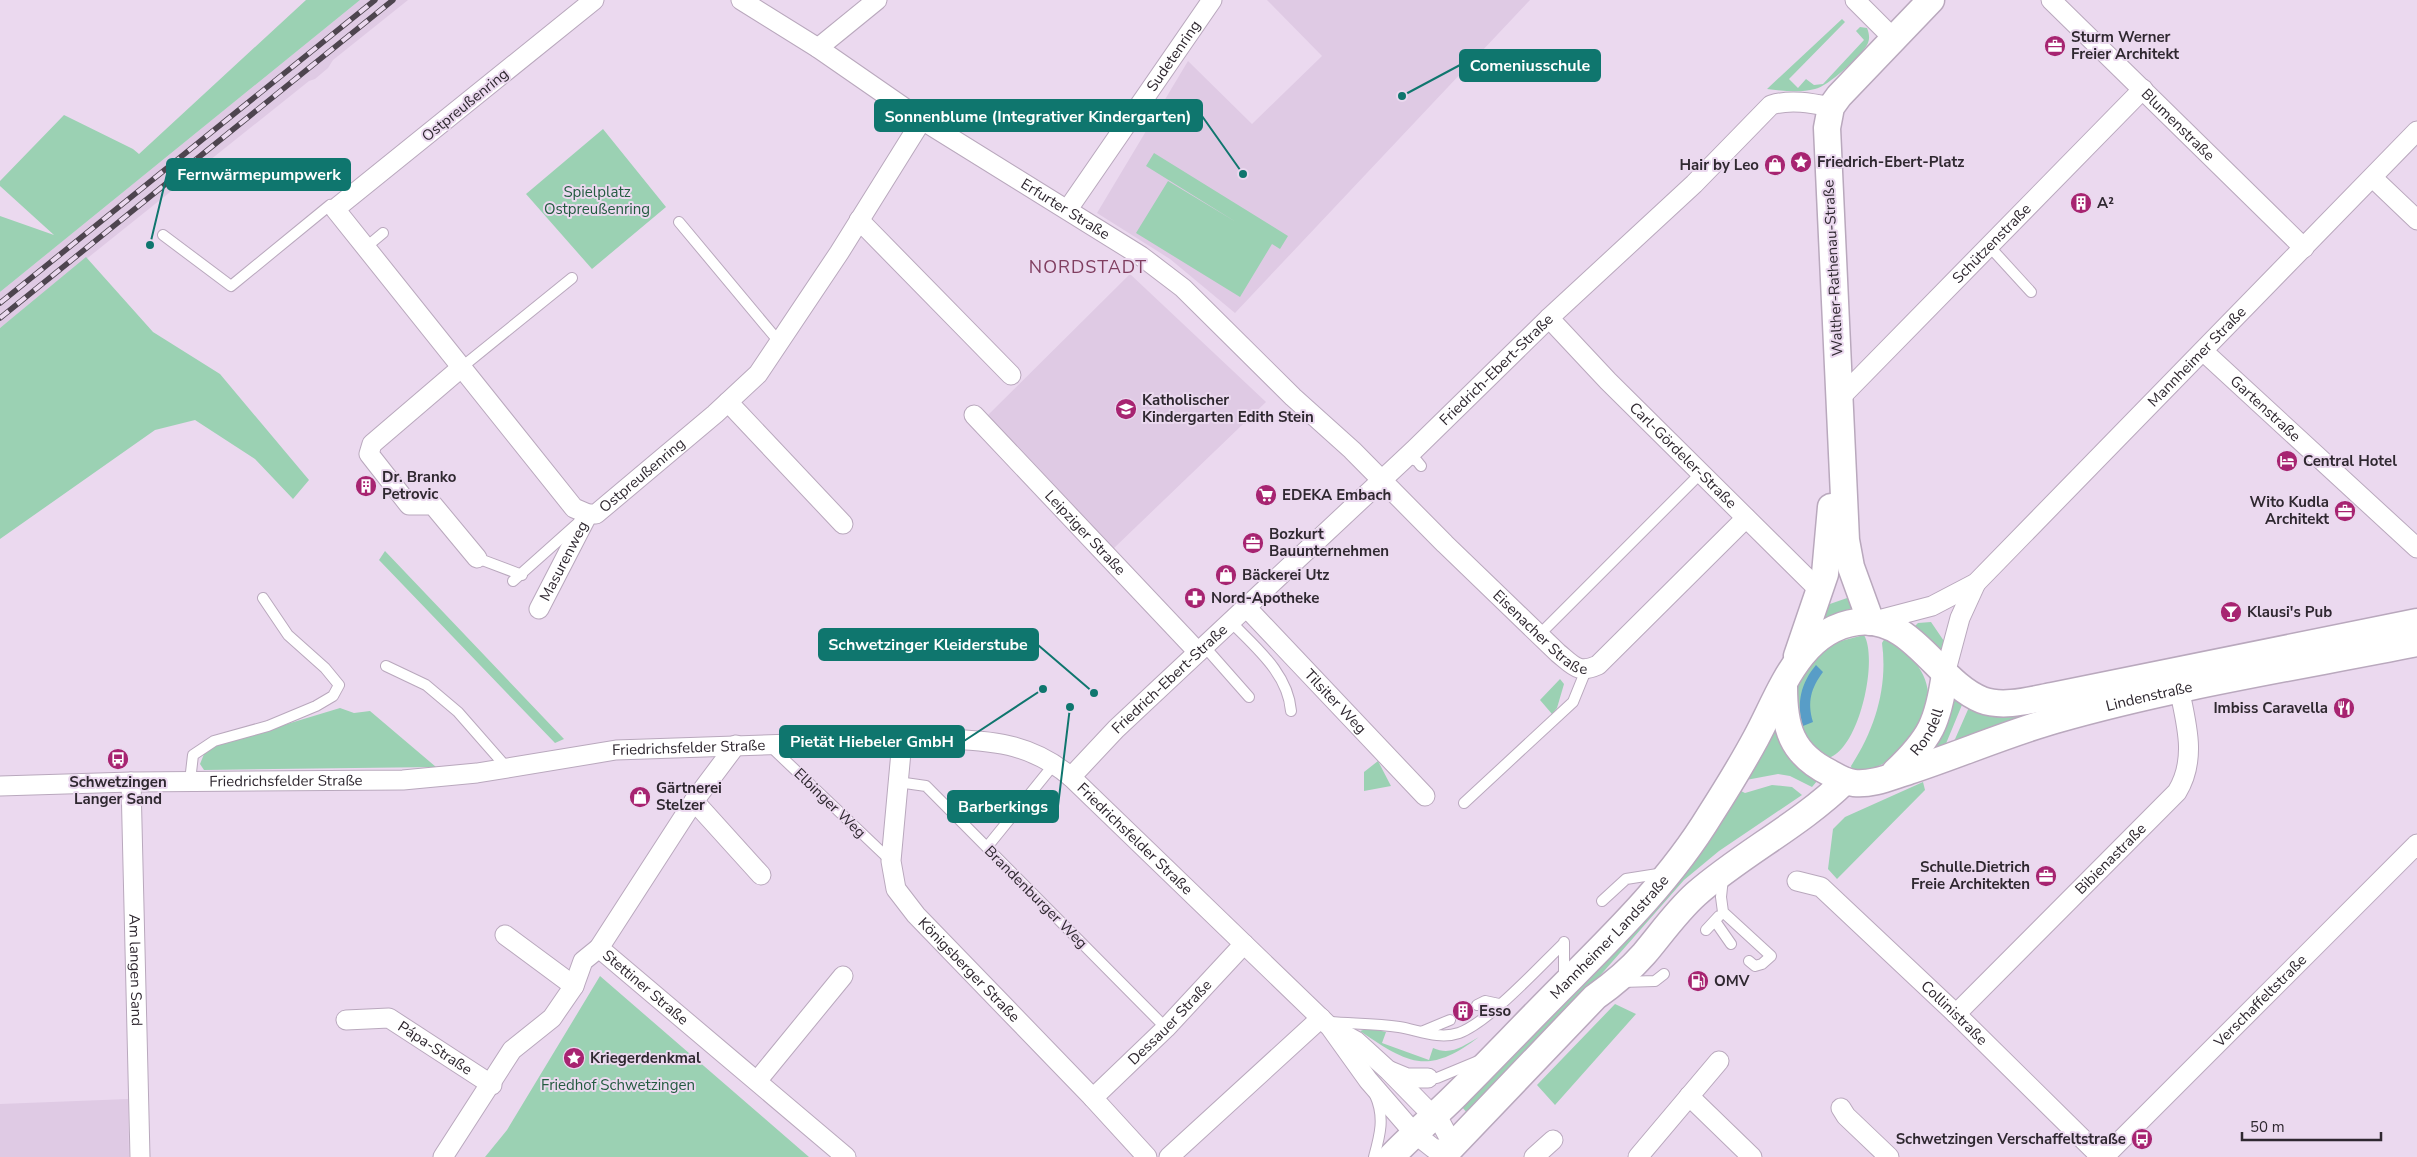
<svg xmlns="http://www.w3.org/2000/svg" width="2417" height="1157" font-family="'Nunito Sans',sans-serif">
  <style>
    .built { fill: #dfcae4 }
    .green { fill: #9bd1b3 }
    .water { fill: #589dc7 }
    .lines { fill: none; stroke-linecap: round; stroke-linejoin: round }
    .lane-casing { stroke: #b9a8bd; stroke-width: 12 }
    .street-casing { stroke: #b9a8bd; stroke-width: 21 }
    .secondary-casing { stroke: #b9a8bd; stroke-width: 29 }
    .lane { stroke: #fff; stroke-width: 10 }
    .street { stroke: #fff; stroke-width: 19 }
    .secondary { stroke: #fff; stroke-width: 26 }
    .rail-casing { stroke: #4e454f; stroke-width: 5.5 }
    .rail { stroke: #ebd9ef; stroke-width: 4; stroke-dasharray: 11; stroke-linecap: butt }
    .labels { text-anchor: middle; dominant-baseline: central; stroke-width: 4; stroke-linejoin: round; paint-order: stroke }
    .poi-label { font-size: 15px; font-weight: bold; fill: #2f2830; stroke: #ebd9ef; text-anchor: start }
    .street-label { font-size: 15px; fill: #2f2830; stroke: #ebd9ef }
    .park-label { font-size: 15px; fill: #235b40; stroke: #ebd9ef }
    .quarter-label { font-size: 18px; letter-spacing: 1px; fill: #803e60; stroke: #ebd9ef }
    .leader { fill: none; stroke: #0f766e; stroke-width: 2 }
    .callout-dot { fill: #0f766e; stroke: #ebd9ef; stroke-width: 2 }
    .callout { fill: #0f766e; stroke: #0f766e; stroke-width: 2 }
    .callout-label { font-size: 16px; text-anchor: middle; font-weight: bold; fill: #fff }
  </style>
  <rect width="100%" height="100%" fill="#ebd9ef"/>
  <path class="built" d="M360,0h48l-75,60 -5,8 -13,11 -6,2 -309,247v-36z
    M1267,0h263l-295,313 -65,-54 -73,-46 91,-152 64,63 70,-68z
    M1130,274l136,128 -153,147 -126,-133z
    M128,1099l1,58h-129v-53z"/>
  <path class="green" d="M306,0h54l-360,292v-76l54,19 -54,-49v-5l64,-66 69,34 6,5z
    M1842,19l3,3 -56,57 9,9 8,-9 8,6 9,-1 41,-44 -8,-9 4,-4 7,1c2,5 3,10 1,15 -5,12 -41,44 -53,46 -15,4 -32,2 -48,0z
    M603,129l63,78 -74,62 -66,-75z
    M1154,153l134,83 -8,13 -8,-5 -32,53 -104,-64 32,-52 68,41 -90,-56z
    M86,257l67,75 67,42 89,106 -16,19 -38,-40 -60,-39 -40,10 -155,109v-211z
    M385,551l179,188 -9,4 -176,-183z
    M1850,597l2,11 -27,11 -2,-1 4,-13z
    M1931,622l15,22 -4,9 -28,-26 4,-4z
    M1864,635c15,25 -6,122 -40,124l-14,-13 -17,-35 4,-26 11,-20 18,-16 11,-7z
    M1885,638c28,16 49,39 42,73 -1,5 -2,11 -3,15 -4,8 -16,16 -22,22 -17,16 -25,23 -50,22l-1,-4c24,-37 37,-79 31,-123z
    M1560,679l4,5 -7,24 -5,6 -12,-14z
    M1952,692l12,8 -19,46 -21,9z
    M1970,705l82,3 -100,38z
    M340,708l14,5 16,-2 66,56 -232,3 -4,-6 4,-10 7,-7z
    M1776,729l26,40 15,12 -5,6 -22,-11 -12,-2 -32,6 27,-50z
    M1378,761l13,25 -27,5v-19z
    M1923,782l2,8 -88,89 -9,-10 5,-40 12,-12z
    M1772,785l20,2 10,8 -83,56 -35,29 -86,98 -130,136 -6,-7 277,-317 6,3z
    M600,976l209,181h-324l22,-27z
    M1615,1004l21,10 -81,91 -18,-20z
    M1369,1028l17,4 -4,11 47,17 4,-12c18,8 30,-2 46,-11 -51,38 -69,28 -119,-6z"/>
  <path class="water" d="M1816,665l7,7c-12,16 -16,30 -10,50l-10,4c-7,-23 -2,-43 13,-61z"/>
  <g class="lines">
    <g class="lane-casing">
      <path id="lane" d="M679,222l101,121
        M163,235l68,51 99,-81 5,4
        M1989,246l42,46
        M365,248l18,-15
        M462,367l110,-89
        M1406,457l11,4 4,5
        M477,558l45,17
        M513,581l65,-58
        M1230,621c25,26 58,52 61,90
        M1540,634l160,-160
        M1204,646l45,51
        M386,666l40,19 32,27 50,57
        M770,746l121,115
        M190,781l3,-26 21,-14 54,-15 48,-20 17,-10 6,-11 -14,-17 -37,-33 -25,-37
        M898,782l28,4 240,242
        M1464,803l109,-101 13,-32
        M987,847l68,-84
        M1723,878l-2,19 2,15 48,44 -9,8 -7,2 -6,-5
        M1602,901l24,-22 38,-6
        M1715,921l16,23
        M1706,930l13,-14
        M1564,942v36
        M1622,982l33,-1 9,-7
        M1477,1005l8,-4 14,3
        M1330,1022c22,2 46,1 69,5 19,3 40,13 60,6 30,-11 81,-67 105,-90
        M1421,1032l29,-12
        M1428,1078h9l41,-17
        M1374,1157c6,-22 11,-40 1,-62"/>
    </g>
    <g class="street-casing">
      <g id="street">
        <path id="s1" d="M594,0l-259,209 239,299 14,6h8l119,-100 43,-40 81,-121 83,-133"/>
        <path id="s2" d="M741,0l77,48 104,72 219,136 42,32 110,109 59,53 93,94 113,109c16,13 20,21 40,12l148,-147"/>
        <path d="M1855,0l39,39"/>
        <path id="s3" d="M2051,0l253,248"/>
        <path d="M818,48l59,-48"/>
        <path d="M2373,178l44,42"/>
        <path id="s4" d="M1068,209l144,-209"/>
        <path d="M859,220l152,155"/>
        <path id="s5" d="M1549,318l59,63 212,210"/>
        <path id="s6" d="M2203,351l214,197"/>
        <path d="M462,367l-90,77 -3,10 40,51h24l44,53"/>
        <path id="s7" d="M1839,399l304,-310"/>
        <path d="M728,402l115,122"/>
        <path id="s8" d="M974,415l224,237"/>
        <path id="s9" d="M1246,607l179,189"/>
        <path id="s10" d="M539,609l49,-95"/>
        <path id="s11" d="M1871,622l61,-16 44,-23 441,-452"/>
        <path d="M1945,674l15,-56 16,-35"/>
        <path id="s12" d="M902,741l-11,120 5,28 20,26 177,183 54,59"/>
        <path id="s13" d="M736,745l-42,56 -95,147 247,209"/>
        <path id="s14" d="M1071,777l45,-48 299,-280 134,-131 145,-134 77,-79c20,-6 40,-2 60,2"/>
        <path id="s15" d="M131,782l9,375"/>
        <path id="s16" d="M0,786l131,-4 272,-2 74,-7 139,-23 324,-11c50,1 91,4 131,38l259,250 38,53 46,53 19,15 14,3"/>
        <path d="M694,801l67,74"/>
        <path id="s17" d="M1797,881l24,6 135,127 145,143"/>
        <path d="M505,935l69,51"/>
        <path id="s18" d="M1956,1014l221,-222c22,-36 7,-75 0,-114"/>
        <path id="s19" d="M346,1020l43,-2 103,67"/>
        <path d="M1336,1030l20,11 33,30 53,54 6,11 3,11"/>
        <path d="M1390,1071l17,7h21"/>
        <path d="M757,1081l86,-105"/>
        <path d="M1689,1096l63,61"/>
        <path id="s20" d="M1093,1098l73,-70 78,-84"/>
        <path d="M1841,1108l5,8 43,41"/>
        <path d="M443,1157l69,-107 40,-32 22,-32 9,-25 16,-13"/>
        <path d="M1169,1157l152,-139"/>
        <path d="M1534,1157l19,-17"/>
        <path d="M1638,1157l81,-96"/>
        <path id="s21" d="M2104,1157l313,-313"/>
      </g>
    </g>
    <g class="secondary-casing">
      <g id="secondary">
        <path d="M1871,622l-20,-55 -5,-27 -19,-412 4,-21 8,-11 92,-96"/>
        <path d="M1797,656l28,-82 6,-67"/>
        <path id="s22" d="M1784,687c0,40 7,67 46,86 7,4 15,9 24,10 19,2 38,-7 55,-12 49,-16 97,-37 146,-51 119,-34 241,-53 362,-77"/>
        <path id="s23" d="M1895,772c36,-34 43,-50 50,-98"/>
        <path id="s24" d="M1391,1157c21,-22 44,-41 65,-62 37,-37 73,-75 110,-112 52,-52 105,-104 144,-168 16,-25 32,-51 46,-77 24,-44 43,-108 101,-116 56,-7 80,60 125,78 21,8 49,0 70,-4l365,-74"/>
        <path d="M1442,1157l153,-160c17,-12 34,-26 49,-43 17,-20 32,-42 52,-60 47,-41 104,-69 149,-113"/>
      </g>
    </g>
    <use href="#lane" class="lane"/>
    <use href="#street" class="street"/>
    <use href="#secondary" class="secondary"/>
    <g class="rail-casing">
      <path id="rail" d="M0,303l375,-303
        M0,318l393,-318"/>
    </g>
    <use href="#rail" class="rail"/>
  </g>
  <defs>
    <g id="office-disc" transform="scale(1.125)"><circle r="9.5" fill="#a72471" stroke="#ebd9ef"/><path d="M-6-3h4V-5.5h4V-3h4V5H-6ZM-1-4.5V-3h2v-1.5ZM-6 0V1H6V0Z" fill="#fff"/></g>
    <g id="sight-disc" transform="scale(1.125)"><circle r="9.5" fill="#a72471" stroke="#ebd9ef"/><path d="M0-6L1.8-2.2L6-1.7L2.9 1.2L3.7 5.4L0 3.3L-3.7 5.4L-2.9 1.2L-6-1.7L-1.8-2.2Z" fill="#fff"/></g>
    <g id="shop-disc" transform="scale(1.125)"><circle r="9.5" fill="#a72471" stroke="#ebd9ef"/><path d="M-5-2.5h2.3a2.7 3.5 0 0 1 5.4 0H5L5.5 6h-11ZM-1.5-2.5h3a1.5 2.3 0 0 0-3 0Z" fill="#fff"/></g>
    <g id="building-disc" transform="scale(1.125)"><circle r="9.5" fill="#a72471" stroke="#ebd9ef"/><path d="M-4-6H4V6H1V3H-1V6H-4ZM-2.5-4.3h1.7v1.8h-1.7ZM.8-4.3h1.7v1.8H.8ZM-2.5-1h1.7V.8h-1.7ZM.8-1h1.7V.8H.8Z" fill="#fff"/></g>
    <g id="school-disc" transform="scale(1.125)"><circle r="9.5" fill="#a72471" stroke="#ebd9ef"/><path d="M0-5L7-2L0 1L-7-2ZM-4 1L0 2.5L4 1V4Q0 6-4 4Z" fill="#fff"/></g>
    <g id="hotel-disc" transform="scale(1.125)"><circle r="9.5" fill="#a72471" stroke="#ebd9ef"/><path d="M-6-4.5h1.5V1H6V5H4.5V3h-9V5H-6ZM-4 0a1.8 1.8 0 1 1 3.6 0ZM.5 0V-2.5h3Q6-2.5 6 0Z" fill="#fff"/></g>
    <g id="supermarket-disc" transform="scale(1.125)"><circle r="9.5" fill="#a72471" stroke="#ebd9ef"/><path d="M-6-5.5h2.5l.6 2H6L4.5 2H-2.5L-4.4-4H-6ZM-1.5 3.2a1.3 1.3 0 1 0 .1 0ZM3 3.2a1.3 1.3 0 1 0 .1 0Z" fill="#fff"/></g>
    <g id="pharmacy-disc" transform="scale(1.125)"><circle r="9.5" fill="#a72471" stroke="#ebd9ef"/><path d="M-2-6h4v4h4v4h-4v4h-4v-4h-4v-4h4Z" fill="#fff"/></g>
    <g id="bar-disc" transform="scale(1.125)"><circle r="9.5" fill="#a72471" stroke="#ebd9ef"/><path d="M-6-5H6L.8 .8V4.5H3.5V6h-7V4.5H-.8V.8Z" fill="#fff"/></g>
    <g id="restaurant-disc" transform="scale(1.125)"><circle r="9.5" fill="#a72471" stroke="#ebd9ef"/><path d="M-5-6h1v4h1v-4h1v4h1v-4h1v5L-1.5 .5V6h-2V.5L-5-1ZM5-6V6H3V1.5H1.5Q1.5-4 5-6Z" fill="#fff"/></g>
    <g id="bus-disc" transform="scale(1.125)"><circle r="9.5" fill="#a72471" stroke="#ebd9ef"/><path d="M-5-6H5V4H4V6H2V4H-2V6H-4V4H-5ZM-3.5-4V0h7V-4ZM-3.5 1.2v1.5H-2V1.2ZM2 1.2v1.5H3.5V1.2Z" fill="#fff"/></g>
    <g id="fuel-disc" transform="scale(1.125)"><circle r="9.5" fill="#a72471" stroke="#ebd9ef"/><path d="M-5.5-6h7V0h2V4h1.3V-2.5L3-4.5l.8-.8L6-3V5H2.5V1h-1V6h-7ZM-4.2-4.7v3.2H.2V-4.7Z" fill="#fff"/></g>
  </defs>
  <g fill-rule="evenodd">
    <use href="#office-disc" x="2055" y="46"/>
    <use href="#sight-disc" x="1801" y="162"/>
    <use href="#shop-disc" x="1775" y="165"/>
    <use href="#building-disc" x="2081" y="203"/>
    <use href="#school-disc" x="1126" y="409"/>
    <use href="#hotel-disc" x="2287" y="461"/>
    <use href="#building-disc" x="366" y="486"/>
    <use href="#supermarket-disc" x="1266" y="495"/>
    <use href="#office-disc" x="2345" y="511"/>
    <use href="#office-disc" x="1253" y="543"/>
    <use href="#shop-disc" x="1226" y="575"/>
    <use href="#pharmacy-disc" x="1195" y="598"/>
    <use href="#bar-disc" x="2231" y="612"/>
    <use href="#restaurant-disc" x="2344" y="708"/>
    <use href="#bus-disc" x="118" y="759"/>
    <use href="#shop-disc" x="640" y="797"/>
    <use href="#office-disc" x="2046" y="876"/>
    <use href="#fuel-disc" x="1698" y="981"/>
    <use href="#building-disc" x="1463" y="1011"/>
    <use href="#sight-disc" x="574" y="1058"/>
    <use href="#bus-disc" x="2142" y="1139"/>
  </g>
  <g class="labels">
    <g class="poi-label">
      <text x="2071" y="37">Sturm Werner<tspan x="2071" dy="17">Freier Architekt</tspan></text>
      <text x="1817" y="162">Friedrich-Ebert-Platz</text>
      <text x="1759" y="165" text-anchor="end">Hair by Leo</text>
      <text x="2097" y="203">A²</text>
      <text x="1142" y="400">Katholischer<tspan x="1142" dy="17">Kindergarten Edith Stein</tspan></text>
      <text x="2303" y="461">Central Hotel</text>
      <text x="382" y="477">Dr. Branko<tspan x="382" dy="17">Petrovic</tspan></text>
      <text x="1282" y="495">EDEKA Embach</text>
      <text x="2329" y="502" text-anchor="end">Wito Kudla<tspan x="2329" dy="17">Architekt</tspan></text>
      <text x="1269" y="534">Bozkurt<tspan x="1269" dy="17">Bauunternehmen</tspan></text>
      <text x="1242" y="575">Bäckerei Utz</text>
      <text x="1211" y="598">Nord-Apotheke</text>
      <text x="2247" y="612">Klausi's Pub</text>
      <text x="2328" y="708" text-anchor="end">Imbiss Caravella</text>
      <text x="118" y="782" text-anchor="middle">Schwetzingen<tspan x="118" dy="17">Langer Sand</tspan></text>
      <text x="656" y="788">Gärtnerei<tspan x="656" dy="17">Stelzer</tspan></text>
      <text x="2030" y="867" text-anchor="end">Schulle.Dietrich<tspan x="2030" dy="17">Freie Architekten</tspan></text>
      <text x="1714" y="981">OMV</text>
      <text x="1479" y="1011">Esso</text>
      <text x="590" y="1058">Kriegerdenkmal</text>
      <text x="2126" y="1139" text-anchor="end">Schwetzingen Verschaffeltstraße</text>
    </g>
    <g class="street-label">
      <text stroke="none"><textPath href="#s4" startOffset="186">Sudetenring</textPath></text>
      <text transform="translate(465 105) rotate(-39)">Ostpreußenring</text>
      <text stroke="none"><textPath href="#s3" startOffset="178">Blumenstraße</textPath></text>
      <text stroke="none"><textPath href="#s2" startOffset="386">Erfurter Straße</textPath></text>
      <text stroke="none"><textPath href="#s7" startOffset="218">Schützenstraße</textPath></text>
      <text transform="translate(1833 268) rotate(-93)">Walther-Rathenau-Straße</text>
      <text stroke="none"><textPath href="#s11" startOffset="429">Mannheimer Straße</textPath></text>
      <text stroke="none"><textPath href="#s14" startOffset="589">Friedrich-Ebert-Straße</textPath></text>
      <text stroke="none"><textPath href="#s6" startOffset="85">Gartenstraße</textPath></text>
      <text stroke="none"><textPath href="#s5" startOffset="192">Carl-Gördeler-Straße</textPath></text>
      <text stroke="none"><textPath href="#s1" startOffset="799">Ostpreußenring</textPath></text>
      <text stroke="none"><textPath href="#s8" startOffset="162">Leipziger Straße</textPath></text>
      <text stroke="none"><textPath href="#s10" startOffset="54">Masurenweg</textPath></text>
      <text stroke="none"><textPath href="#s2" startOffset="1025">Eisenacher Straße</textPath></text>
      <text stroke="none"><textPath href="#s14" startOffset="139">Friedrich-Ebert-Straße</textPath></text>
      <text stroke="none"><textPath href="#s22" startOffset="439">Lindenstraße</textPath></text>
      <text stroke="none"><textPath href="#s9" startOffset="130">Tilsiter Weg</textPath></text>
      <text stroke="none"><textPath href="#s23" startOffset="52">Rondell</textPath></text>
      <text stroke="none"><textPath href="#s16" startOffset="691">Friedrichsfelder Straße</textPath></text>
      <text stroke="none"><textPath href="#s16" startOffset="286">Friedrichsfelder Straße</textPath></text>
      <text transform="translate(830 803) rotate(44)">Elbinger Weg</text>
      <text stroke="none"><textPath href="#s16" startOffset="1171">Friedrichsfelder Straße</textPath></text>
      <text stroke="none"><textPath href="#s18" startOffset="219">Bibienastraße</textPath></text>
      <text transform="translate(1036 897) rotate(45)">Brandenburger Weg</text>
      <text stroke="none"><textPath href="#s24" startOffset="310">Mannheimer Landstraße</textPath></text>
      <text stroke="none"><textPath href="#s15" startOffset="188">Am langen Sand</textPath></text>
      <text stroke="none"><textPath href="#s12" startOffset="258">Königsberger Straße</textPath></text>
      <text stroke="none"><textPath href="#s13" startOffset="306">Stettiner Straße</textPath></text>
      <text stroke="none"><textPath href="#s21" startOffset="221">Verschaffeltstraße</textPath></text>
      <text stroke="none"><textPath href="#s17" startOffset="208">Collinistraße</textPath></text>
      <text stroke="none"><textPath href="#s20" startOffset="108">Dessauer Straße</textPath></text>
      <text stroke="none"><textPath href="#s19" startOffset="98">Pápa-Straße</textPath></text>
    </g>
    <g class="park-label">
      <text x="597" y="192">Spielplatz<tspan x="597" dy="17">Ostpreußenring</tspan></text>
      <text x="618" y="1085">Friedhof Schwetzingen</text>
    </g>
    <g class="quarter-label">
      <text x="1088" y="267">NORDSTADT</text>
    </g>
  </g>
  <path class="leader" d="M1402 96L1460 65M1243 174L1202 116M150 245L167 174M1094 693L1038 645M1043 689L964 741M1070 707L1058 806"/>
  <g class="callout-dot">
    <circle cx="1402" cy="96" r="5"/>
    <circle cx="1243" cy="174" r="5"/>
    <circle cx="150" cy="245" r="5"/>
    <circle cx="1094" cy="693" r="5"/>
    <circle cx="1043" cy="689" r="5"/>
    <circle cx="1070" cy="707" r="5"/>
  </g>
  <g class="callout">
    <rect x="1460" y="50" width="140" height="31" rx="5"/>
    <rect x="875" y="100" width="327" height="31" rx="5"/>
    <rect x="167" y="159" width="183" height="31" rx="5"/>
    <rect x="819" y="629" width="219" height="31" rx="5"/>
    <rect x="780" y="726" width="184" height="31" rx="5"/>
    <rect x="948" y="791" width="110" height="31" rx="5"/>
  </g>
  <g class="callout-label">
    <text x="1530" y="71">Comeniusschule</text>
    <text x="1038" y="122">Sonnenblume (Integrativer Kindergarten)</text>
    <text x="259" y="180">Fernwärmepumpwerk</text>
    <text x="928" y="650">Schwetzinger Kleiderstube</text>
    <text x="872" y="747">Pietät Hiebeler GmbH</text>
    <text x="1003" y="812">Barberkings</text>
  </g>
  <path d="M2242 1132v8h139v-8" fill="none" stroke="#2f2830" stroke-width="2.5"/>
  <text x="2250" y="1132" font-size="15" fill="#2f2830" stroke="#ebd9ef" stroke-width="4" paint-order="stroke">50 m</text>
</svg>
